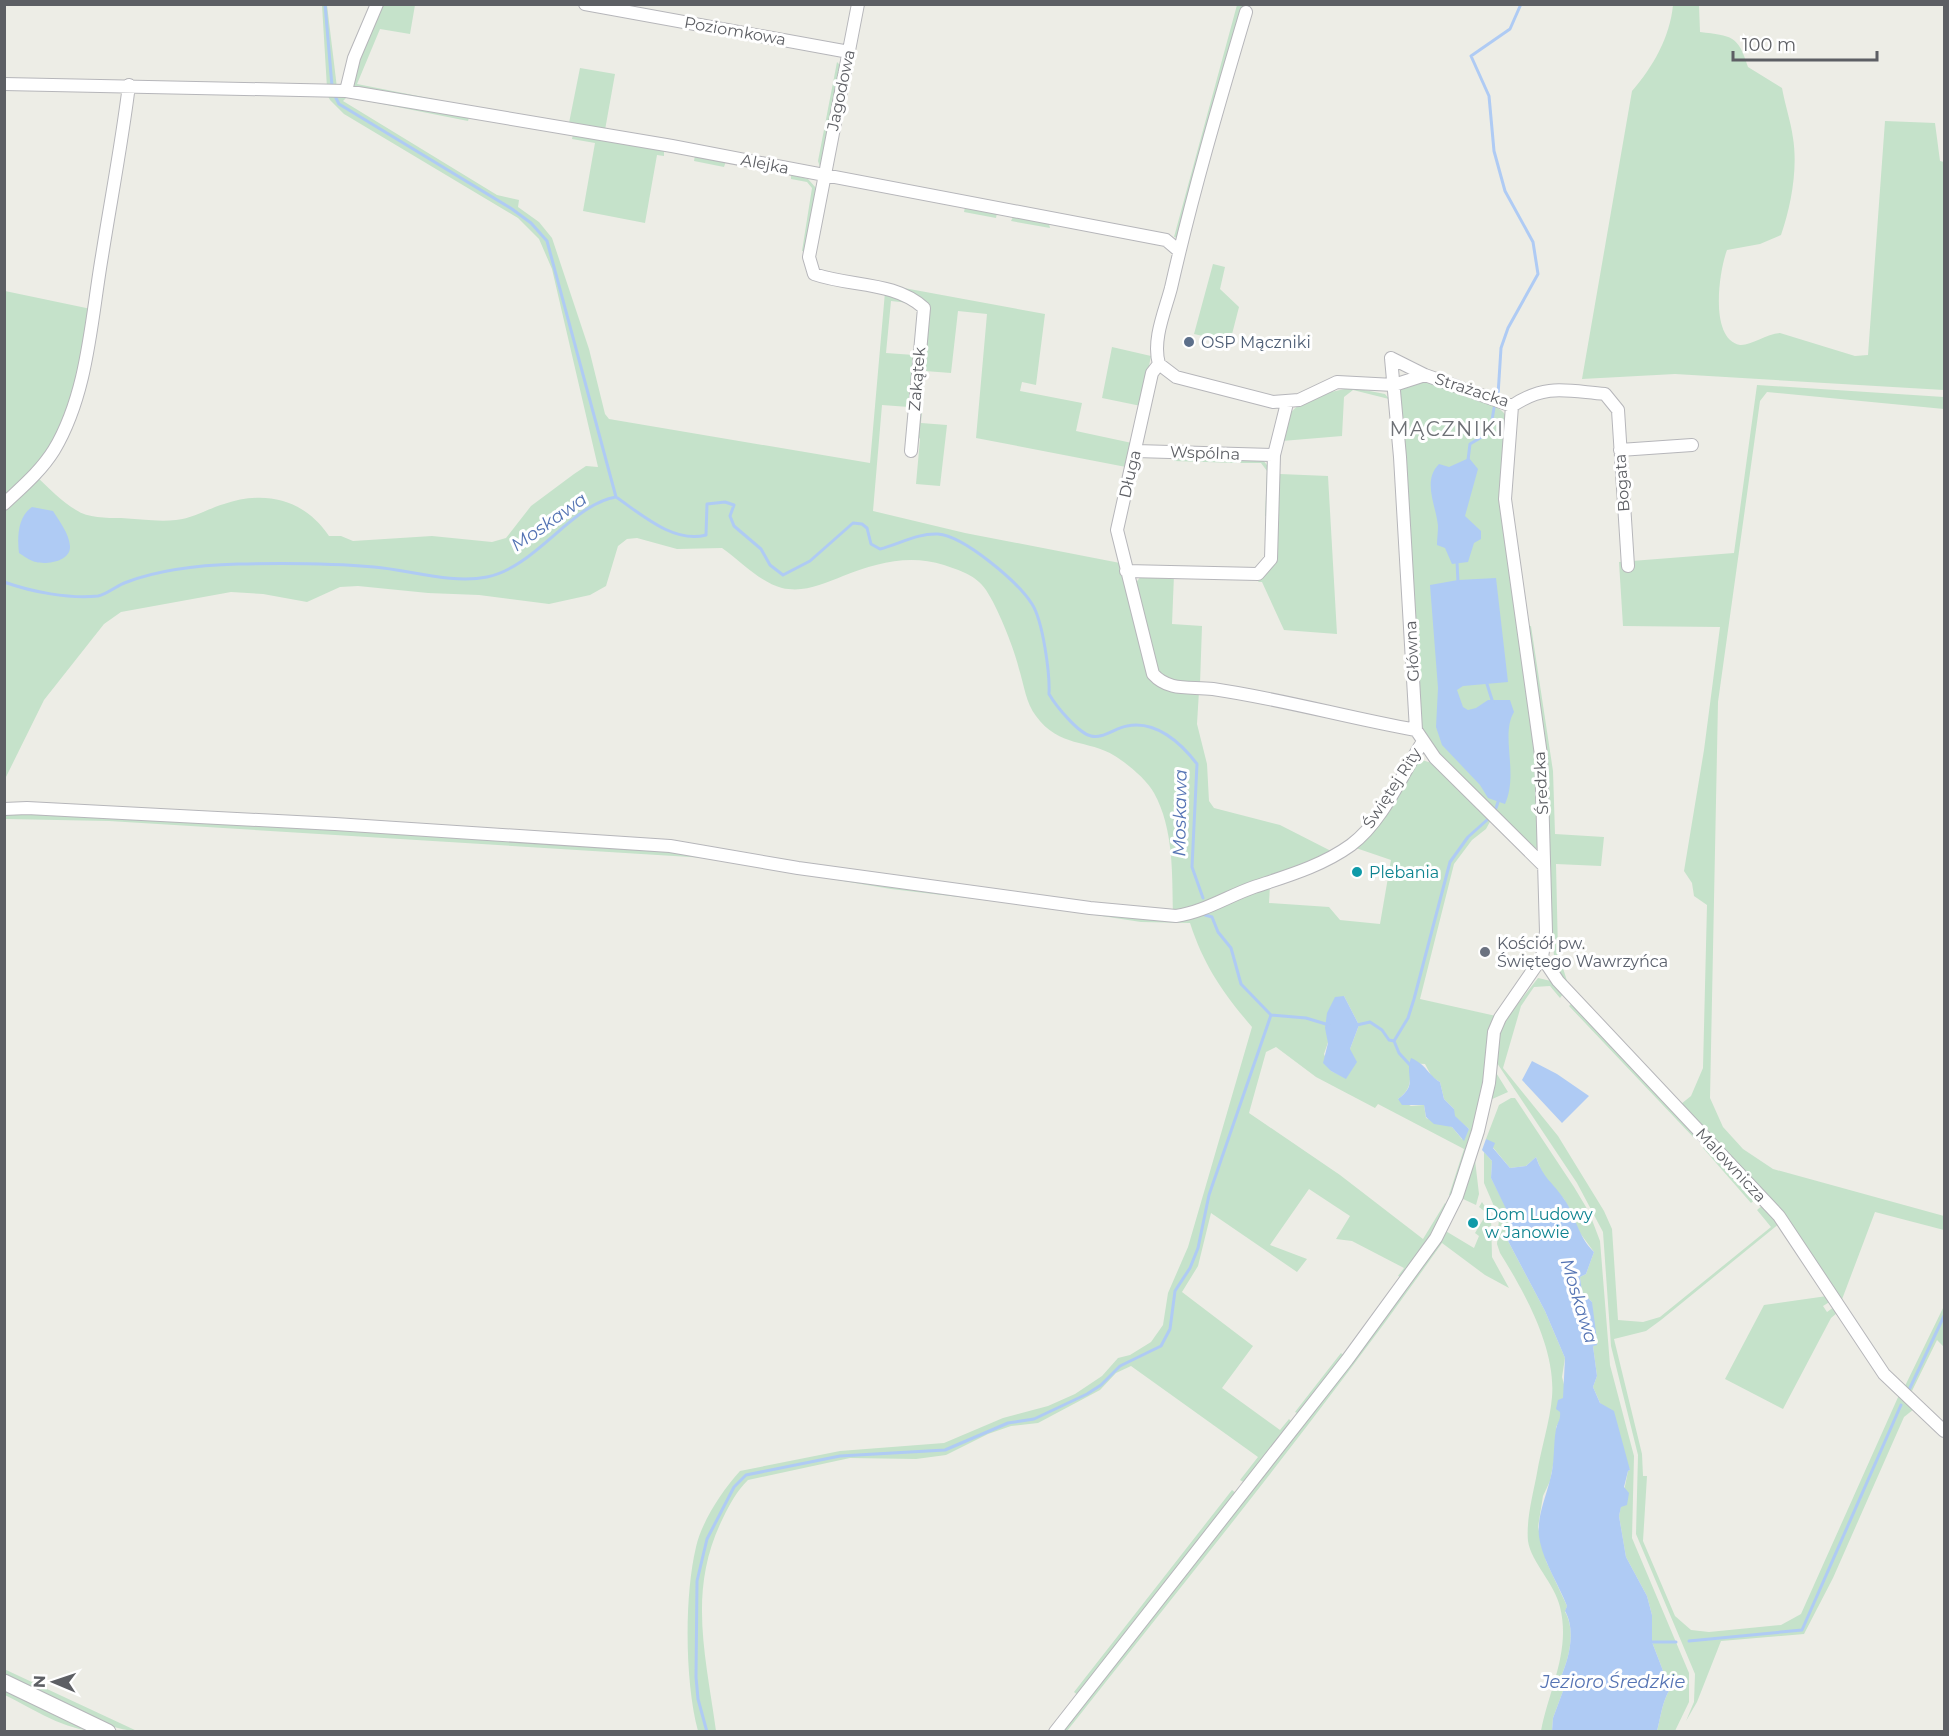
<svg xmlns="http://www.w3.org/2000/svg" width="1949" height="1736" font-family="Montserrat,sans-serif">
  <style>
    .green { fill: #c5e2ca; fill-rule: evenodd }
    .water { fill: #afcbf4 }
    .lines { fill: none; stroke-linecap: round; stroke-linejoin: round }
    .stream { stroke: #afcbf4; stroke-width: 3 }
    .minor-casing { stroke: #b6b6ba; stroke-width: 14 }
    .tertiary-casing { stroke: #b6b6ba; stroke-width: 17 }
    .minor { stroke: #fff; stroke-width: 12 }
    .tertiary { stroke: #fff; stroke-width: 15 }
    .service-dot { fill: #5c6f8a; stroke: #fff; stroke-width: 2 }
    .culture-dot { fill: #0f9aa8; stroke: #fff; stroke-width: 2 }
    .worship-dot { fill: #6b7280; stroke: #fff; stroke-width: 2 }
    .labels { text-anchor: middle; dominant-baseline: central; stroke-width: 6; stroke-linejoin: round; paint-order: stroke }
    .street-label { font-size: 16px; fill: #5d5f64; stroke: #fff }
    .service-label { font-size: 16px; fill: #4e5e75; stroke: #fff; text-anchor: start }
    .culture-label { font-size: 16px; fill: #0d838f; stroke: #fff; text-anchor: start }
    .worship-label { font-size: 16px; fill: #5b616d; stroke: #fff; text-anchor: start }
    .water-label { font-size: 18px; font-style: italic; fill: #5574b4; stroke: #fff }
    .quarter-label { font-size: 20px; letter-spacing: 1.5px; fill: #6e7176; stroke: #fff }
  </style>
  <rect width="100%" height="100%" fill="#edede6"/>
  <path class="green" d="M322,5h5l10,83h-10z
    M379,5h36l-5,29 -30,-5 -23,55 122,24 -127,-21 3,-16z
    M1237,5h6l-65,233 -4,-1z
    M1673,5h26l1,27c32,4 38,3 48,35l34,21c3,17 9,34 11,50 5,31 -2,68 -12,97l-21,9 -33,6c-8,21 -18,89 13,95 10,1 26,-11 40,-12l75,23 13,-1 17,-234 50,2 5,38 4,1v228l-269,-16 -93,5 50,-288c21,-24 38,-54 41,-86z
    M837,62l3,3 -20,102 -2,-6z
    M580,68l35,6 -10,56 -36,-7z
    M327,94h19l124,20 -2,7 -121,-24 -4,4 154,94 22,5 -1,7 21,15 13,16 37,111 16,65 4,5 261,44 15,-171 25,8 10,11 -1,15h-3l2,-14 -8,-9 -19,-2 -5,52 28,2 1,-18 3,1 -7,76h-3l1,-7 -27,-2 -9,106 92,22 155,30 29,115c12,15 33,12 50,13l-2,33 10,40 2,37 5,7 66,17 53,27c-32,17 -65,26 -99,39 -21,8 -39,19 -61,22 -1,-39 1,-84 -19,-120 -7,-13 -26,-29 -39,-37 -27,-17 -56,-8 -79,-40 -10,-13 -12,-31 -17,-47 -5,-21 -21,-61 -33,-79 -10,-15 -27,-20 -42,-25 -35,-11 -68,-2 -101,11 -20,8 -39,17 -61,12 -23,-6 -41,-27 -60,-40l-45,1 -40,-11 -10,1 -9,7 -12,40 -16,9 -41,9 -70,-9 -51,-2 -70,-7 -18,1 -33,15 -44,-8 -32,-2 -110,20 -17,12 -60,76 -39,79v-272l32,-30c12,11 25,25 39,33 12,8 30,8 45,8 17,1 37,4 55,2 18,-2 31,-11 48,-16 41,-14 80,-5 105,32h12l12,5 79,-5 60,6 14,-4 25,-32 43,-32 12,-8 12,1 -46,-198 -13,-30 -21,-21 -174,-104 -14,-14z
    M573,134l91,16v6l-7,-1 -12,68 -62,-12 12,-68 -23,-4z
    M695,155l31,6 -2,6 -30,-6z
    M791,175l17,4 8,9 -10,64 -4,-1 10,-63 -5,-6 -16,-3z
    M965,207l32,6 -1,5 -32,-6z
    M1013,217l36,7 1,4 -39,-7z
    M1213,264l12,3 -5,22 19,18 -9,35 -36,-8z
    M893,286l152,28 -9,71 -14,-3 -2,9 62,12 -6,28 56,12 -6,24 -150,-29 11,-124 -29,-3 -7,62 -26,-2 -1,7h-3l7,-74 -16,-11z
    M5,291l86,18 -18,86 -22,54 -46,51z
    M1112,347l39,9 -10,50 -39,-8z
    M1421,381c15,2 81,22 85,35 2,8 -1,20 -1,28l31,310 4,91 -3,3h-6l-91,-89 -19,-33 -21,-336z
    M1757,385l187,12v12l-177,-17 -7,9 -42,301 -8,396 13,29 20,22 30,20 171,47v14l-69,-18 -34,90 -160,-198 10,-8 12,-28 4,-163 -13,-9 -2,-13 -8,-12 20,-121 16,-123 -97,-1 -4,-64 115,-9z
    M921,386h3l-3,37 26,2 -7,61 -24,-2 4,-45 -4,-5z
    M1354,388l31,6 4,5 -36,-9 -9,7 -2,39 -60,5c2,-9 3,-19 8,-27 10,-15 46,-25 64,-26z
    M1174,457l63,3v3l-63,-2z
    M1276,459l4,1v14l48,2 9,158 -53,-4 -22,-48h-4l17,-20z
    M1241,460h22l7,9 -1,47h-4l2,-45 -6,-8h-21z
    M1142,575h32l-2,49 30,2 -2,58 -32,-3 -9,-8 -25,-88z
    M1531,626l22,145 2,63 49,3 -3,29 -45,-2 2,88 9,29 -3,1 -10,-26 -28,-329z
    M1422,760l13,4 57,54 -6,11 -14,11 -18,24 -34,135 76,17c-11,28 -9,54 -15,82 -7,34 -18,66 -29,99l-3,-2 15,-46 -86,-45 -3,4 -59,-31 -40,-30 -10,5 -17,61 91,62 83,64 22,-36 3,4 -45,71 -5,-2 6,-8 -52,-27 -16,-2 14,-23 -41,-27 -39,56 37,14 -10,13 -86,-59 -13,53 -16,26 71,54 -31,42 58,42 9,-11 3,3 -47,61 -5,-3 18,-23 -127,-91 -15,7 -16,17 -62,33 -27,3 -23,8 -42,21 -30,4 -66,-1 -102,22c-12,12 -18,24 -25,38 -36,72 -17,138 -7,213h-18c-13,-48 -14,-134 -2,-184 6,-26 26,-56 44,-76l100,-20 104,-8 59,-25 45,-12 27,-12 27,-18 16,-18 12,-3 21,-13 12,-17 5,-32 20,-46 64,-220c-29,-34 -48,-61 -62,-104l-49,-1 -98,-15 -152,-18 -185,-31 -597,-37 -104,-2 -1,-8 617,33 543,74 106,-33 -1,18 60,4 11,13 40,4 11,-64 -38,-13 63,-85zM1344,996l15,29 -9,24 1,21 -5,8 -15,-7 -7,-17zM1409,1063l16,1 7,13 8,5 4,17 10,10v7l15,13 -7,10 -10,-12 -26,-9 -2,-13 -13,1 -13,-7c14,-10 13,-20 11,-36z
    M1538,978l13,3 12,13 -3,4 -10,-12 -16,1 -13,19 -18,62 55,68 46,75 8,18 6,91 25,2 17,-5 111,-90 -14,-17 7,-6 16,19 -119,97 -15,11 -32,8 28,115 1,22h4l-4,65 32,75 16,14 18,2 72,-7 20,-11 98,-219 15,14 -10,8 -71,161 -29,56 -83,7 -24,61 -11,19 8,-19 1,-28 -59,-140 2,-79 -27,-109 -8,-114 -26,-49 -82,-123 7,-36z
    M1572,1003l126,133 -3,3 -126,-133z
    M1495,1071l13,21 -18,8z
    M1511,1098h4l59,89 15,25 11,29 10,124 24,91 -2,82 57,135v29l-14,29h-18c4,-15 5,-29 13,-42l-18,-47v-27l-5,-19 -21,-39 -7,-41 9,-45 2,-1 -37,-83 4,-11 -4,-30 -1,-44 -10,-10 -2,-15 6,-3 8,-22 -14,-19 -16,-34 -20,-22 -8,-20 -10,9 -16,2 -24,-29 13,-34z
    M1707,1144l51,53 -7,6 -48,-55z
    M1484,1152l8,9 -1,17 20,39 -4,22 38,72 20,47 -3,19 3,11 -4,31 -5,8v23l-6,31 -7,15 -5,31 8,34 21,45 -2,6c12,20 3,51 -7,71l5,8 -10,27 -1,13h-11c8,-42 30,-80 19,-124 -5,-23 -29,-45 -32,-66 -2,-21 5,-47 9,-68 4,-24 13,-52 15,-76 4,-48 -27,-104 -52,-144l-3,-9 2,-26 -15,-35z
    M1475,1160l4,34 -3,11 -15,-7z
    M1482,1202l9,14 1,41 17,31 -24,-13 -43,-32c-118,168 -248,327 -375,488l-6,1 383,-502 30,18 5,-12 -4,-3 12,-20 -8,-6z
    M1827,1296l4,5 -8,5 4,6 7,-5 3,6 -6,5 -48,91 -58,-30 39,-74z
    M1944,1306v41l-7,-7 -27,55 -6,-7z
    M1341,1353l4,4 -46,57 -4,-2z
    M1232,1490l5,4 -158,202 -5,-4z
    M4,1669l133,62c-34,0 -99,-39 -132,-54z
    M4,1687l93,44c-31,0 -64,-22 -92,-36z"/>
  <path class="water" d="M1469,458l9,11 -13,47 16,15v8l-7,4 -6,19 -16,2 -7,-16 -8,-3c0,-6 1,-13 1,-19 -2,-21 -16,-45 1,-62l10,3z
    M32,507l21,4c6,10 16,22 17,35 1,15 -23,19 -34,16 -6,-1 -12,-6 -17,-9 -2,-16 -1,-37 13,-46z
    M1496,578l12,104 -45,4 -6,4 6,17 5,3 8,-2 12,-8h22l4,12c-14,23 5,61 -9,92l-17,-6 -8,-13 -38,-40 -6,-18 2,-39 -8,-103 28,-5z
    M1344,996l15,29 -9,24 7,13 -11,17 -15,-8 -8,-8 5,-20 -3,-15 2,-15 8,-16z
    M1411,1058c16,7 16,16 29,24l4,17 10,10 1,7 14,13 -5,12 -12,-14 -18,-3 -8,-7 -2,-12h-22l-4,-6c21,-15 6,-23 13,-41z
    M1532,1061l25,13 32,22 -27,27 -40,-43z
    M1486,1139l9,4 -2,5 17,20 16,-2 10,-9c8,23 16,24 28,42 12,17 14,38 30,53l-8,22 -6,3 2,15 10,10 5,38v5l-4,1 4,30 -4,11 7,16 14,8 16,59 -2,1 -4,16 5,6 -2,12 -6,2 -2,9 7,41 21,39 5,19v27l18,47c-8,13 -9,27 -13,42h-105l1,-13 10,-27 -5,-8c10,-20 19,-51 7,-72l2,-5c-8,-21 -22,-41 -27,-64 -5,-21 5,-42 10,-62 5,-17 3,-34 6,-51 1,-6 5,-9 4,-17l-4,-3 2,-9 5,-2 2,-40 -20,-47 -38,-72 3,-22 -19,-39 1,-17 -10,-11z"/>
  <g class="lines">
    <path class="stream" d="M325,4l7,82
      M334,94l5,10 173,105 19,14 16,18 69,256
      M1498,395l3,-47 7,-20 30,-54 -5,-32 -28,-51 -11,-40 -5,-55 -18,-40 39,-27 11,-25
      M1468,460l2,-16 20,-12 4,-24
      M1457,562l1,20
      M4,582c28,10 65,17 94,14 10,-2 19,-11 29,-14 34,-13 75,-17 111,-18 45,-1 92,-1 136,3 36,3 77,17 113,10 49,-10 85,-73 129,-80 25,17 58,47 90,38l1,-31 18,-2 9,3 -4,11 4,10 27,23 9,16 13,10 27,-14 43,-38 9,1 5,4 4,16 9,5c19,-5 38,-16 58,-15 26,2 80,48 94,70 11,17 18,70 17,90 7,12 29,39 42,42 12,3 24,-8 36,-10 29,-6 54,17 70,38l-5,103 11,31
      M1487,684l6,19
      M1496,808l3,-9
      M1205,915l7,2 6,15 13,16 10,36 30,31 35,3 23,7
      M1357,1025l13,-3 12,8 7,10 5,1 5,12 11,12
      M1394,1041l14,-23 6,-19 36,-137 18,-25 19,-17
      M1909,1390l35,-74
      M1689,1641l113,-11 99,-225
      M1652,1642h24
      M707,1732l-9,-33 -2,-22 1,-96 10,-42 27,-52 12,-12 94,-19 105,-6 63,-27 26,-4 53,-25 14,-9 19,-19 41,-20 9,-17 5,-38 15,-23 8,-20 11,-53 62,-180"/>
    <g class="minor-casing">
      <path id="minor" d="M585,4l264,48
        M858,4l-49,253 5,17c37,13 80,7 110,34l-13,143
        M1246,12c-27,91 -54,183 -75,276 -6,23 -19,52 -12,76l17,13 97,25 26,-2 38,-18 57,3 31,-10 87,31c34,-23 55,-15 93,-12l13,16 10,156
        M4,84l342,7 326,55 494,94 13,11
        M346,91l8,-33 23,-54
        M1391,358l9,99 16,273 19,28 109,108
        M1391,358l34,17
        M1159,364l-7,9 -35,157 36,144c16,18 38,12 60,15 69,10 135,29 203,41
        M1620,450l72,-5
        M1136,451l138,4
        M4,504c18,-17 37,-33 50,-54 34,-57 37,-130 48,-194 9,-57 20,-114 27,-171
        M1126,571l132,3 13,-15 3,-104 13,-52
        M4,809l23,-1 308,16 335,22 128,22 292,40 86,8c28,-4 52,-20 78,-29 33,-11 68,-21 97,-42 32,-24 50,-69 71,-102
        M1542,957l16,24 221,235 105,158 60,57
        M1055,1732l292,-372 89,-122 21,-42 21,-65 11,-48 5,-51 6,-14 42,-61 4,-25 -5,-177 -36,-256 7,-93"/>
    </g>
    <g class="tertiary-casing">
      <path id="tertiary" d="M4,1682l104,50"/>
    </g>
    <use href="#minor" class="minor"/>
    <use href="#tertiary" class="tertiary"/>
  </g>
  <circle class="service-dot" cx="1189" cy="342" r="6"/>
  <g class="culture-dot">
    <circle cx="1357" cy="872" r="6"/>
    <circle cx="1473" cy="1223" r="6"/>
  </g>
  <circle class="worship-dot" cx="1485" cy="952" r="6"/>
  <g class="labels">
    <g class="street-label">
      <text transform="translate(735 31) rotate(10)">Poziomkowa</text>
      <text transform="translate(841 90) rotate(-78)">Jagodowa</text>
      <text transform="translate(765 164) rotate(11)">Alejka</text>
      <text transform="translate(917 379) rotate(-85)">Zakątek</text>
      <text transform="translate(1472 390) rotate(18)">Strażacka</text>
      <text transform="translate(1205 453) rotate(2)">Wspólna</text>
      <text transform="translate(1130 474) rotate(-77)">Długa</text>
      <text transform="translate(1622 483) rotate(-94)">Bogata</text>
      <text transform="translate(1412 651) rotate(-93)">Główna</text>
      <text transform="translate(1541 783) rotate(-93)">Średzka</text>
      <text transform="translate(1392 788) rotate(-57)">Świętej Rity</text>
      <text transform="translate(1731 1165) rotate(47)">Malownicza</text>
    </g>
    <g class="service-label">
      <text x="1201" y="342">OSP Mączniki</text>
    </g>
    <g class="culture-label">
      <text x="1369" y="872">Plebania</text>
      <text x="1485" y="1214">Dom Ludowy<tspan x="1485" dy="18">w Janowie</tspan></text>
    </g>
    <g class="worship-label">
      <text x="1497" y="943">Kościół pw.<tspan x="1497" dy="18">Świętego Wawrzyńca</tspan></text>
    </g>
    <g class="water-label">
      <text transform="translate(549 522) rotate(-35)">Moskawa</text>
      <text transform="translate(1180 813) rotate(-89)">Moskawa</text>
      <text transform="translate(1579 1301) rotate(73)">Moskawa</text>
      <text x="1613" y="1682">Jezioro Średzkie</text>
    </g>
    <g class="quarter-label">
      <text x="1447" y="429">MĄCZNIKI</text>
    </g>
  </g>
  <rect width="1949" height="1736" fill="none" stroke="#5d5f64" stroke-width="12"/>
  <g transform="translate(54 1682) rotate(272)" stroke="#ffffff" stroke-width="4.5" paint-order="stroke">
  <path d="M0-4.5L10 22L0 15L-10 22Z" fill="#5d5f64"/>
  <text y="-9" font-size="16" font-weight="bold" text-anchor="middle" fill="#5d5f64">N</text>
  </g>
  <path d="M1733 51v9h144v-9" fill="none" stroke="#5d5f64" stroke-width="3"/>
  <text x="1742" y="51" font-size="18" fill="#5d5f64" stroke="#ffffff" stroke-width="4.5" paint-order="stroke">100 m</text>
</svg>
